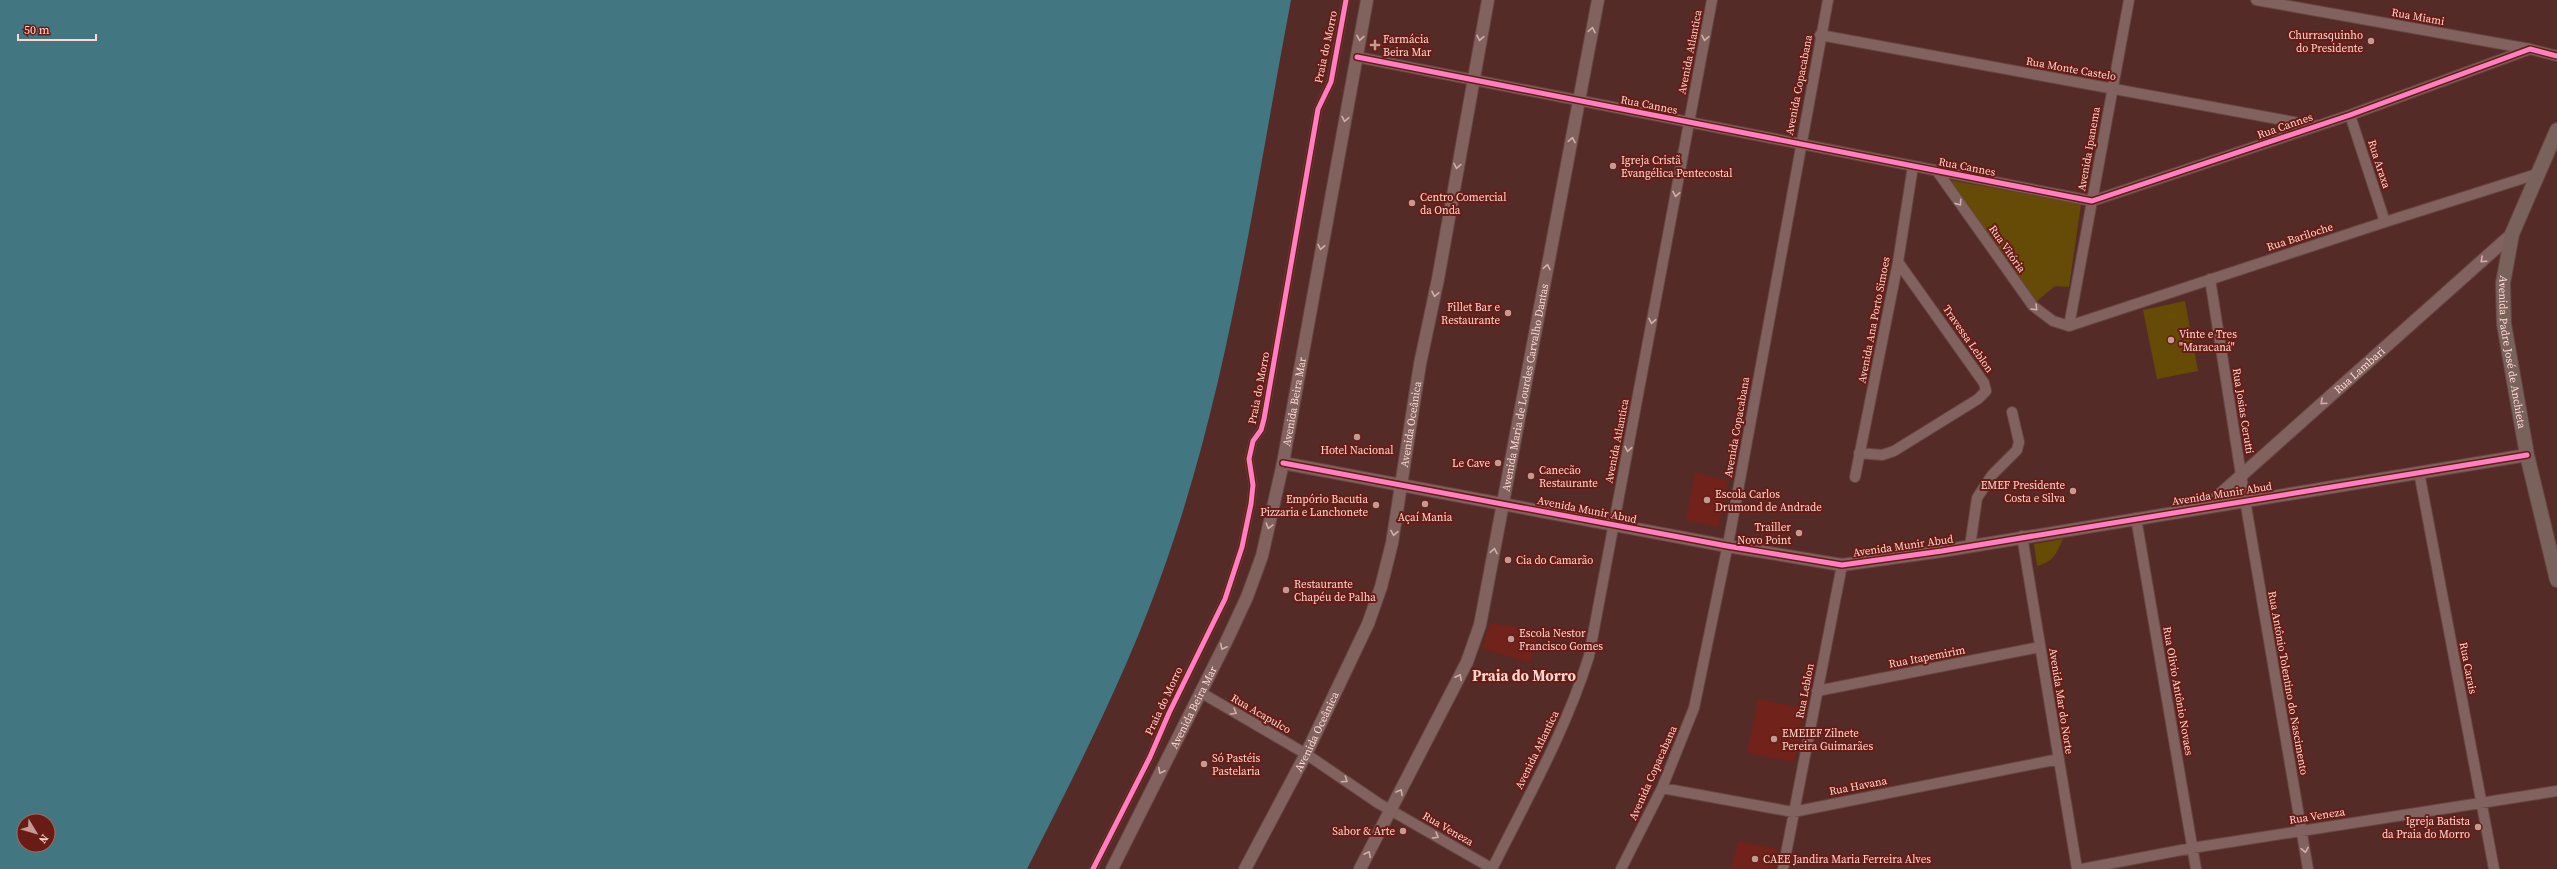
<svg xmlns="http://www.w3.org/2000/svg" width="2557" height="869" font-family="'Source Serif 4',serif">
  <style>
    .built { fill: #71221a }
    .green { fill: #654b05 }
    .water { fill: #427781; fill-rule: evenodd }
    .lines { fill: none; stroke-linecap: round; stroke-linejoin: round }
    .pedestrian-casing { stroke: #664643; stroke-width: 9 }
    .minor-casing { stroke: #664643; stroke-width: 12 }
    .tertiary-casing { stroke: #664643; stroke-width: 14 }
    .secondary-casing { stroke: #664643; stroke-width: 16 }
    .pedestrian { stroke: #81625e; stroke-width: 7 }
    .minor { stroke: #81625e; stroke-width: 10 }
    .tertiary { stroke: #81625e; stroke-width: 12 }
    .secondary { stroke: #7a625c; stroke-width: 14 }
    .cycleway-casing { stroke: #681c15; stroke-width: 8 }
    .cycleway { stroke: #ff80c0; stroke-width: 5 }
    .oneway { stroke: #d2aea8 }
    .poi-dot { fill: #c29b95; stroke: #681c15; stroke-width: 1.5 }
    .labels { text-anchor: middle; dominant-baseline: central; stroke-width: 4; stroke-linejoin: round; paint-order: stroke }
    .street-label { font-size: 11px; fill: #fdd7d0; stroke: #681c15 }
    .poi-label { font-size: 11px; fill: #fdd7d0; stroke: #681c15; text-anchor: start }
    .district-label { font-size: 15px; font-weight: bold; fill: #fdd7d0; stroke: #681c15 }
  </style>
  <rect width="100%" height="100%" fill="#552b28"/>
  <path class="built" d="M1695,472l33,9 -10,46 -32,-7z
    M1490,623l49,7 -9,33 -48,-15z
    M1758,699l47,9 -11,54 -47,-9z
    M1738,841l40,8 -4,20h-43z"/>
  <path class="green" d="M1949,180l132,24 -12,83 -14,-1 -19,16z
    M2185,301l13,70 -41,8 -14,-69z
    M2063,539c-6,14 -10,23 -26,27l-3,-22z"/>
  <path class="water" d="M0,0h1291c-36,189 -62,386 -127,568 -37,105 -87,202 -137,301h-1027zM24,821h24v24h-24z"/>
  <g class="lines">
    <g class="pedestrian-casing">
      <path id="pedestrian" d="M1093,869l57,-112 19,-44 56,-114 17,-52 9,-43 2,-19 -4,-26 4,-18 8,-11 3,-11 54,-310 13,-27 15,-82"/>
    </g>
    <g class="minor-casing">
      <path id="minor" d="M2256,0l274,49
        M1820,35l496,91
        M1357,57l735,144 258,-86 180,-66 27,7
        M2350,115l35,107
        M1937,171l96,135 20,15 16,5
        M2210,279l35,221 63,369
        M2069,326l316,-104 155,-49
        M2069,326l60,-326
        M1859,453l23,2 12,-4 84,-52 8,-8 -2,-8 -86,-121
        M2419,472l75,397
        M1855,477l43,-215 15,-96
        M2136,518l60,351
        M2022,536l55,333
        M1970,546l7,-48 15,-23 25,-25 2,-8 -7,-30
        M1817,691l223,-44
        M1200,692l106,62 72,49 115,66
        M1662,788l131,24 266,-53
        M1492,869c35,-70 74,-139 97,-213l123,-656
        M1621,869l41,-81 32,-80 36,-174 98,-534
        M1783,869l59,-304
        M2082,869l110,-21 365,-57"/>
    </g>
    <g class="tertiary-casing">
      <g id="tertiary">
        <path d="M1283,463l444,83 115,19 100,-14 585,-96"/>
        <path id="s1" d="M2207,506l305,-272"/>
        <path id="s2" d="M1112,869l115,-229 20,-43 15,-41 21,-93 84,-463"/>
        <path id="s3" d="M1245,869l61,-115 62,-130 13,-37 11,-44 28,-179 18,-85 50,-279"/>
        <path id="s4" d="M1360,869l107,-207 13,-37 118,-625"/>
      </g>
    </g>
    <g class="secondary-casing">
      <g id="secondary">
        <path id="s5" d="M2557,130l-45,104 -9,49 1,41 23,131 30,125"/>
      </g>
    </g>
    <use href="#pedestrian" class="pedestrian"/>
    <use href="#minor" class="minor"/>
    <use href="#tertiary" class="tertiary"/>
    <use href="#secondary" class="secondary"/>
    <g class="cycleway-casing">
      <path id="cycleway" d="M1357,57l735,144 258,-86 180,-66 27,7
        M1283,463l444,83 115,19 100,-14 585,-96
        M1093,869l57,-112 19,-44 56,-114 17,-52 9,-43 2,-19 -4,-26 4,-18 8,-11 3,-11 54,-310 13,-27 15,-82"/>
    </g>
    <use href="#cycleway" class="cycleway"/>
  </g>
  <defs><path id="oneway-chevron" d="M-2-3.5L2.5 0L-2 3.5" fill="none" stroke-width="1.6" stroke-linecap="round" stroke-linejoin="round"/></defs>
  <g class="oneway">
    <use href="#oneway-chevron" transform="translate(1592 30) rotate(-79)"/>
    <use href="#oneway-chevron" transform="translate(1360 38) rotate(100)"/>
    <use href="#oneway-chevron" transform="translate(1480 38) rotate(101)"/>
    <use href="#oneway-chevron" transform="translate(1705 38) rotate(101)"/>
    <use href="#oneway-chevron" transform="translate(1345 119) rotate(101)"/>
    <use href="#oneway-chevron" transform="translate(1572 140) rotate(-79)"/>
    <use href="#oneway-chevron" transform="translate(1457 166) rotate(100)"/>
    <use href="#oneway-chevron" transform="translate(1676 194) rotate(101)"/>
    <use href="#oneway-chevron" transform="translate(1959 203) rotate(55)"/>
    <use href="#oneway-chevron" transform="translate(1321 247) rotate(101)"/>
    <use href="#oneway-chevron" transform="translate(2483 260) rotate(138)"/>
    <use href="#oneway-chevron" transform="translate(1547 267) rotate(-79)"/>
    <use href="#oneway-chevron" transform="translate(1435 294) rotate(102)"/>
    <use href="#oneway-chevron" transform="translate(2035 308) rotate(45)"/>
    <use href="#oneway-chevron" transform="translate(1652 321) rotate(101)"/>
    <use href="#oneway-chevron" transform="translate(2323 402) rotate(138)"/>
    <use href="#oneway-chevron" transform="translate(1628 449) rotate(101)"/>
    <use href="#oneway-chevron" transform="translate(1269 526) rotate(105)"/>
    <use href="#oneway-chevron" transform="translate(1394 533) rotate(100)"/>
    <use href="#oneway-chevron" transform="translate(1494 551) rotate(-79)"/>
    <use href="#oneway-chevron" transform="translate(1223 647) rotate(117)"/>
    <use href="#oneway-chevron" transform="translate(1459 677) rotate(-64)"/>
    <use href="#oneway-chevron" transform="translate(1234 712) rotate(30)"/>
    <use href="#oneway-chevron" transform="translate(1161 771) rotate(117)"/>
    <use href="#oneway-chevron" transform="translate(1345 780) rotate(34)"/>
    <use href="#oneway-chevron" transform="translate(1400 792) rotate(-61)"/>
    <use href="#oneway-chevron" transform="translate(1436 836) rotate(30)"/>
    <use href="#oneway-chevron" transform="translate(2305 850) rotate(80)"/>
    <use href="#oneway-chevron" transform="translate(1368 854) rotate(-63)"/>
  </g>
  <g class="poi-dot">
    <circle cx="2371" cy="41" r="4"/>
    <path d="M1373 39h4v4h4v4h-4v4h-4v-4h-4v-4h4z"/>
    <circle cx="1613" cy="166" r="4"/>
    <circle cx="1412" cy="203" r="4"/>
    <circle cx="1508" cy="313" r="4"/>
    <circle cx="2171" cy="340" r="4"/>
    <circle cx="1357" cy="437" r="4"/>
    <circle cx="1498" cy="463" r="4"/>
    <circle cx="1531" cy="476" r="4"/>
    <circle cx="2073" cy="491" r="4"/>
    <circle cx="1707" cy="500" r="4"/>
    <circle cx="1425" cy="504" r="4"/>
    <circle cx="1376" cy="505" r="4"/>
    <circle cx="1799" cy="533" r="4"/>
    <circle cx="1508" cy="560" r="4"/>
    <circle cx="1286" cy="590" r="4"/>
    <circle cx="1511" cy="639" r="4"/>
    <circle cx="1774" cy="739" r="4"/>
    <circle cx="1204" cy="764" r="4"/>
    <circle cx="2478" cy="827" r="4"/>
    <circle cx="1403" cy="831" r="4"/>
    <circle cx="1755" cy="859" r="4"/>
  </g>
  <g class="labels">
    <g class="street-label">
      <text transform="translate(2418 17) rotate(10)">Rua Miami</text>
      <text transform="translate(1326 47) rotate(-78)">Praia do Morro</text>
      <text transform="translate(1690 52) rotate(-79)">Avenida Atlantica</text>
      <text transform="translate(2071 69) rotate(10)">Rua Monte Castelo</text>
      <text transform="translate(1799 85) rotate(-79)">Avenida Copacabana</text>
      <text transform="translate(1649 105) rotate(11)">Rua Cannes</text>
      <text transform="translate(2285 126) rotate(-19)">Rua Cannes</text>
      <text transform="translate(2089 149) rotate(-80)">Avenida Ipanema</text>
      <text transform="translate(2379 164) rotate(72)">Rua Araxa</text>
      <text transform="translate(1967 167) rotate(11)">Rua Cannes</text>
      <text transform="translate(2300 237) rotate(-18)">Rua Bariloche</text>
      <text transform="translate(2007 249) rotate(55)">Rua Vitória</text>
      <text transform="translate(1874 320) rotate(-79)">Avenida Ana Porto Simoes</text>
      <text transform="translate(1968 339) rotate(55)">Travessa Leblon</text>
      <text stroke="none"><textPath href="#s5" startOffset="233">Avenida Padre José de Anchieta</textPath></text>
      <text stroke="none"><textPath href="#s1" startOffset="204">Rua Lambari</textPath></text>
      <text stroke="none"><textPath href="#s4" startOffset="514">Avenida Maria de Lourdes Carvalho Dantas</textPath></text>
      <text transform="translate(1259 388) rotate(-79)">Praia do Morro</text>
      <text stroke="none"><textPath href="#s2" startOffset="505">Avenida Beira Mar</textPath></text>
      <text transform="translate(2243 411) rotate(81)">Rua Josias Cerutti</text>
      <text stroke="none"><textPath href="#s3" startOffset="479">Avenida Oceânica</textPath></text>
      <text transform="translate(1737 427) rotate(-80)">Avenida Copacabana</text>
      <text transform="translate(1617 441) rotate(-79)">Avenida Atlantica</text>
      <text transform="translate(2222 494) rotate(-9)">Avenida Munir Abud</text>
      <text transform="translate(1587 510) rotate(11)">Avenida Munir Abud</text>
      <text transform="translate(1903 546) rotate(-8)">Avenida Munir Abud</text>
      <text transform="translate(1927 657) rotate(-11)">Rua Itapemirim</text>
      <text transform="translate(2468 668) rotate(79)">Rua Carais</text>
      <text transform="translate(2288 683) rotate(80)">Rua Antônio Tolentino do Nascimento</text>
      <text transform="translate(1805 691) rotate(-79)">Rua Leblon</text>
      <text transform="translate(2178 691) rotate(80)">Rua Olivio Antônio Novaes</text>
      <text transform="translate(1164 701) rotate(-65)">Praia do Morro</text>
      <text transform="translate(2061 701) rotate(81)">Avenida Mar do Norte</text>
      <text stroke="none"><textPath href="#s2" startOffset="181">Avenida Beira Mar</textPath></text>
      <text transform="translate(1261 714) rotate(30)">Rua Acapulco</text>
      <text stroke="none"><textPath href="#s3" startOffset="155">Avenida Oceânica</textPath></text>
      <text transform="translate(1537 750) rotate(-64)">Avenida Atlantica</text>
      <text transform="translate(1653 773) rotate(-66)">Avenida Copacabana</text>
      <text transform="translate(1858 786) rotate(-11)">Rua Havana</text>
      <text transform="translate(2317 816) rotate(-9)">Rua Veneza</text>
      <text transform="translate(1448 829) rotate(30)">Rua Veneza</text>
    </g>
    <g class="poi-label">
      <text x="2363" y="35" text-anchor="end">Churrasquinho<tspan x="2363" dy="13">do Presidente</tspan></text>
      <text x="1383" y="39">Farmácia<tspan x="1383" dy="13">Beira Mar</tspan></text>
      <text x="1621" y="160">Igreja Cristã<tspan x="1621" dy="13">Evangélica Pentecostal</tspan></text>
      <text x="1420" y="197">Centro Comercial<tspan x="1420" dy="13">da Onda</tspan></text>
      <text x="1500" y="307" text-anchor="end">Fillet Bar e<tspan x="1500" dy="13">Restaurante</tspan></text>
      <text x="2179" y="334">Vinte e Tres<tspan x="2179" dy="13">"Maracaná"</tspan></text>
      <text x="1357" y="450" text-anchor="middle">Hotel Nacional</text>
      <text x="1490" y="463" text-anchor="end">Le Cave</text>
      <text x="1539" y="470">Canecão<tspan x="1539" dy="13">Restaurante</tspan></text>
      <text x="2065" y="485" text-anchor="end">EMEF Presidente<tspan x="2065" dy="13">Costa e Silva</tspan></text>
      <text x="1715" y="494">Escola Carlos<tspan x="1715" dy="13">Drumond de Andrade</tspan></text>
      <text x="1368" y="499" text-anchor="end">Empório Bacutia<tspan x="1368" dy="13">Pizzaria e Lanchonete</tspan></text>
      <text x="1425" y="517" text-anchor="middle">Açaí Mania</text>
      <text x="1791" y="527" text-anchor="end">Trailler<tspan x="1791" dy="13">Novo Point</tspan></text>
      <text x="1516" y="560">Cia do Camarão</text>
      <text x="1294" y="584">Restaurante<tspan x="1294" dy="13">Chapéu de Palha</tspan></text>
      <text x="1519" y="633">Escola Nestor<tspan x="1519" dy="13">Francisco Gomes</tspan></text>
      <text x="1782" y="733">EMEIEF Zilnete<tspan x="1782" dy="13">Pereira Guimarães</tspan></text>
      <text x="1212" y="758">Só Pastéis<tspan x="1212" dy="13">Pastelaria</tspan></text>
      <text x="2470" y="821" text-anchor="end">Igreja Batista<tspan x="2470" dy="13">da Praia do Morro</tspan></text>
      <text x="1395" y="831" text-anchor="end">Sabor &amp; Arte</text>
      <text x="1763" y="859">CAEE Jandira Maria Ferreira Alves</text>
    </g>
    <g class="district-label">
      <text x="1524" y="675">Praia do Morro</text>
    </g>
  </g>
  <g transform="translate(36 833) rotate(128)"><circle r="19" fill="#681c15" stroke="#a46760"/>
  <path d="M0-3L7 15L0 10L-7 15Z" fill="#c29b95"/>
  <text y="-6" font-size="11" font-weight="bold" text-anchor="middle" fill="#fdd7d0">N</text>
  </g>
  <path d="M18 34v6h78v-6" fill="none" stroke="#fdd7d0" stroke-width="2"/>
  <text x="24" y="34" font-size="12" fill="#fdd7d0" stroke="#681c15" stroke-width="3" paint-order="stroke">50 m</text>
</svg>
